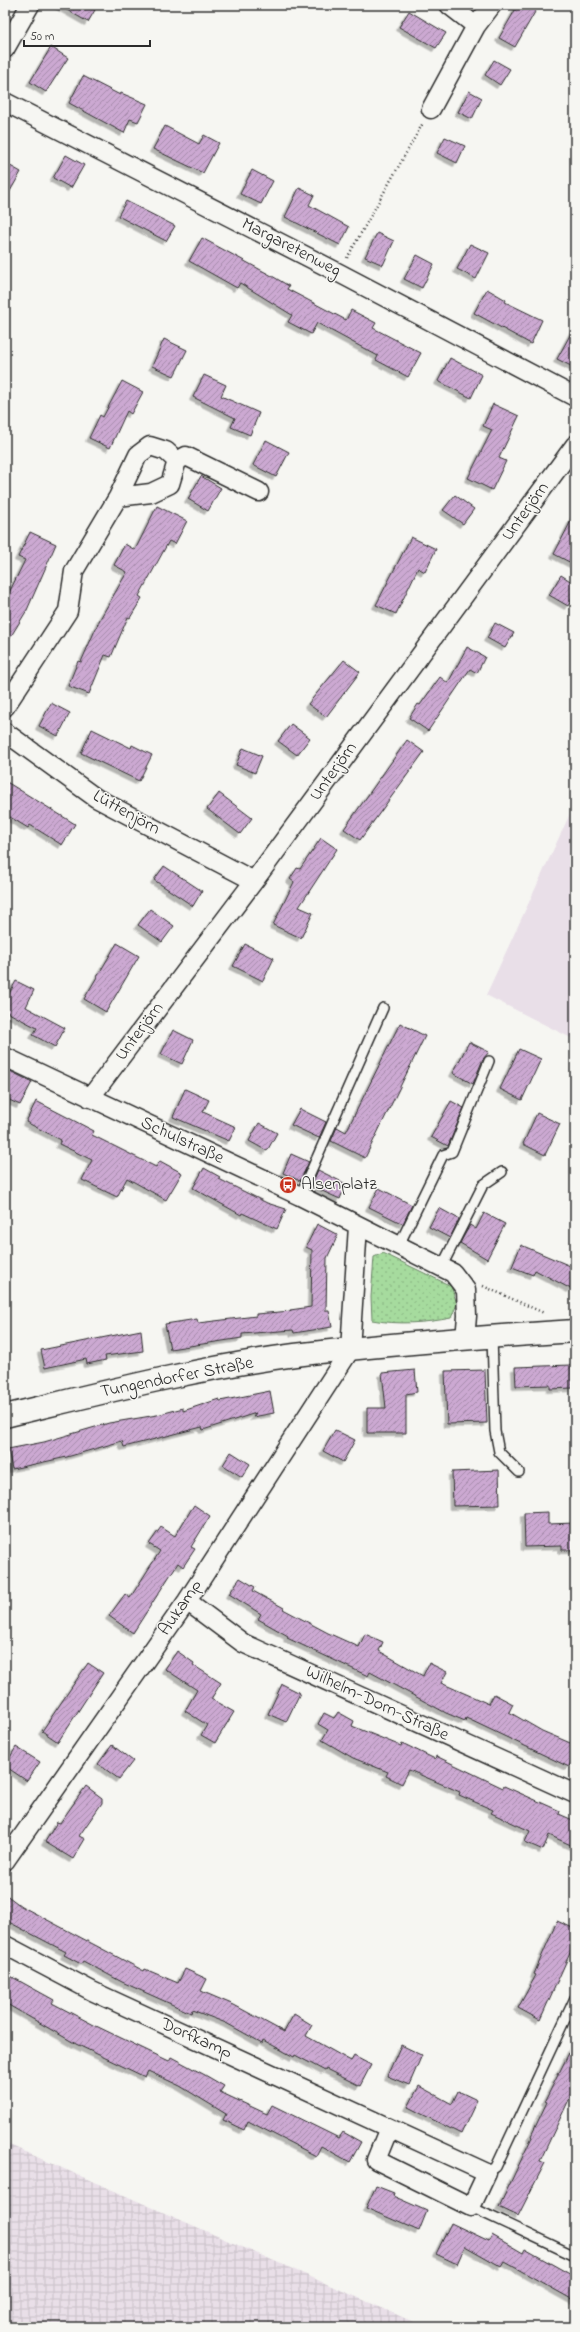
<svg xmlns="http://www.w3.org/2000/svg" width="580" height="2332" font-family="'Indie Flower',sans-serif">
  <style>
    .built { fill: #e9dfe8 }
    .industrial { fill: url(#industrial-grid) }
    .grass { fill: url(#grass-dots); stroke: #688364 }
    .building { fill: url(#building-hatch); stroke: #2b2b2b; filter: url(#shadow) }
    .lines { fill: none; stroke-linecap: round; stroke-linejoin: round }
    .lane-casing { stroke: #2b2b2b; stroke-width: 12 }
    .street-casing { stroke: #2b2b2b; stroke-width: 21 }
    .secondary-casing { stroke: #2b2b2b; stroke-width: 25 }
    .path { stroke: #2b2b2b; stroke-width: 2.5; stroke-dasharray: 1 3; stroke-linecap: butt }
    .lane { stroke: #f6f6f2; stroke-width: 9 }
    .street { stroke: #f6f6f2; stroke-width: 18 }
    .secondary { stroke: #f6f6f2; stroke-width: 22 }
    .labels { text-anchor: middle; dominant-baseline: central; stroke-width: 3; stroke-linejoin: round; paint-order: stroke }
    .street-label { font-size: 18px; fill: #2b2b2b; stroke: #f6f6f2 }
    .poi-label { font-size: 18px; fill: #2b2b2b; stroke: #f6f6f2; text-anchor: start }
  </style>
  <defs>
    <pattern id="industrial-grid" width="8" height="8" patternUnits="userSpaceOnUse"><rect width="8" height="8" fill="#e9dfe8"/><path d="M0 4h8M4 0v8" fill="none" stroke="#c8c0c7"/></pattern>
    <pattern id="grass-dots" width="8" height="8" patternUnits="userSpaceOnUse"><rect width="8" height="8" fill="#a6db9e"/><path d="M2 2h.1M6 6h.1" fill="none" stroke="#8fbc88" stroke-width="1.8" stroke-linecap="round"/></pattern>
    <pattern id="building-hatch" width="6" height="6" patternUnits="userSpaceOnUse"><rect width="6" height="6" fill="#cca9d2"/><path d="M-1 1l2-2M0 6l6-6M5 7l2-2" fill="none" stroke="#a68aab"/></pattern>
    <filter id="shadow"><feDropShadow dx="-3.5" dy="3.5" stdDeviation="0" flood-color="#0004"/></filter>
  </defs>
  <rect width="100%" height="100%" fill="#f6f6f2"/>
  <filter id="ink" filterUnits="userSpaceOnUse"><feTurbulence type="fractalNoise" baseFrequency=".025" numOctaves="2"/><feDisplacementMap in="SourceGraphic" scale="8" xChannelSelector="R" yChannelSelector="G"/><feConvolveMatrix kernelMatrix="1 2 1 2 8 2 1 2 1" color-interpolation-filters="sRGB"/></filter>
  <g filter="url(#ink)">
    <path class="built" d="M575,803v237l-89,-45z"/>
    <path class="industrial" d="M5,2143l420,184h-420z"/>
    <path class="grass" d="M383,1253l68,33 6,18 -6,14c-25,5 -53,7 -79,2l-1,-23 3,-40z"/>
    <path class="building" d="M58,5h29l8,5 -7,12z
      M518,5h21l-24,42 -16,-9z
      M409,11l37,22 -10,15 -37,-21z
      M51,47l17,11 -22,34 -16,-10z
      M494,60l16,9 -10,16 -15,-10z
      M83,76l37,19 1,-2 26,11 -9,18 -8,-3 -6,14 -55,-30z
      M469,91l13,7 -10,21 -14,-7z
      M165,126l34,18 5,-9 15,8 -16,30 -50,-24z
      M445,137l20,9 -8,17 -20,-10z
      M66,155l18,10 -13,23 -18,-10z
      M5,163l16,9 -16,28z
      M252,170l21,11 -12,23 -21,-10z
      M299,188l15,7 -5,10 40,22 -9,18 -55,-28z
      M126,201l49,25 -9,15 -48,-25z
      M377,233l17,8 -11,24 -18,-8z
      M202,238l70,38 17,10 -2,3 59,31 5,-10 25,13 -3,5 48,25 -13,24 -32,-17 2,-4 -61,-33 -6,11 -23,-12 4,-7 -52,-32 -3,5 -48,-27z
      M470,244l19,9 -13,26 -19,-10z
      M417,255l17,9 -12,24 -18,-9z
      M487,289l19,11 -1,2 37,18 -11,24 -57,-31z
      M575,326v42l-18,-9z
      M164,339l23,11 -13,26 -22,-10z
      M450,358l32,17 -11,23 -33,-17z
      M204,375l22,10 -5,11 38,17 -9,22 -19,-8 4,-9 -42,-21z
      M122,381l21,11 -12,22 -4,-3 -17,37 -21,-10 11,-23 3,2z
      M493,404l26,12 -20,42 7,3 -14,29 -24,-12 24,-48 -9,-4z
      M266,440l23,12 -13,25 -23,-12z
      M201,476l20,12 -13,23 -20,-12z
      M455,495l19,14 -11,15 -20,-14z
      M157,506l30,15 -12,23 -6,-3 -30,55 3,2 -12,20 -2,-1 -17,40 -6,-2 -16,39 -21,-8 10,-25 3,1 19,-43 27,-47 -13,-7 11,-21 10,6z
      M575,513v52l-21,-11z
      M30,532l26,12 -29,66 -22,36v-45l20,-41 -7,-3z
      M411,537l25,12 -11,23 -7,-4 -22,46 -20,-9z
      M561,575l14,9v10l-7,12 -19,-11z
      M495,623l19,10 -9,15 -18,-10z
      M467,647l18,10 -8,16 -7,-4 -42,62 -19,-13 9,-14 2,1 20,-28 8,6z
      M344,660l16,12 -34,45 -18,-13z
      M51,703l19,10 -12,23 -19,-10z
      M291,724l19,14 -13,17 -19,-14z
      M92,729l39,19 1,-3 20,10 -13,26 -58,-28z
      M407,740l17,12 -64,88 -16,-11z
      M243,748l19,8 -7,17 -19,-8z
      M5,781l70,43 -13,21 -32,-20 -2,3 -23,-14z
      M219,793l33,25 -12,16 -33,-25z
      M321,838l16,11 -38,58 14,6 -12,25 -28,-13 21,-43 -4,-3 7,-11 3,1z
      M164,866l38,25 -9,15 -39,-26z
      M150,909l24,17 -12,16 -24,-17z
      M117,943l22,13 -33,56 -22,-13z
      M245,944l29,14 -11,23 -30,-15z
      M16,981l18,9 -8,17 39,21 -10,19 -22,-12 4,-7 -32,-17v-10z
      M400,1023l25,13 -60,122 -34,-17 6,-14 9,5z
      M173,1030l20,10 -11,24 -21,-10z
      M469,1042l20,10 -6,7 -10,25 -20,-11z
      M519,1049l22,10 -19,41 -22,-11z
      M10,1071l22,11 -12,23 -15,-7v-18z
      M185,1089l24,11 -6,12 33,15 -7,14 -56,-24z
      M36,1101l58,30 -2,4 64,32 4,-6 22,12 -16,27 -39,-22 -10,19 -35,-17 10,-20 -33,-16 2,-4 -35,-18z
      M451,1101l13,7 -16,38 -17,-9z
      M300,1109l26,13 -7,16 -28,-13z
      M537,1113l23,11 -15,31 -22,-11z
      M259,1123l18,10 -10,18 -18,-10z
      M291,1154l18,8 -9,19 -17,-8z
      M204,1168l16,9 -1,2 48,24 19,6 -9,20 -35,-16 -1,2 -48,-27z
      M318,1170l28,14 -6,15 -29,-13z
      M379,1188l33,17 -9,19 -34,-17z
      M439,1208l20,11 -9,19 -21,-11z
      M484,1213l21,11 -18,35 -27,-16 10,-18 6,4z
      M317,1224l21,11 -11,23 -1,53h3l3,16 -38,6 -1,-3 -51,4v4l-72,11 -5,-25 32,-5 1,4 58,-7v-2l35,-3 -1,-1 21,-3 1,-57 -6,-3z
      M521,1245l54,23v12l-4,9 -36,-19 -2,5 -21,-8z
      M141,1330l2,21 -38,5 1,4 -19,4 -1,-5 -41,9 -4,-18z
      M571,1365l2,23 -23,1v-4l-34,1 -1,-19z
      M415,1370l2,22 -11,2v39h-39v-25h19l-4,-35z
      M485,1370l2,53 -40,1 -2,-53z
      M270,1391l4,22 -21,4 3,-4 -53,17 -1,-3 -78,20 -2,-6 -55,16 -55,12 -4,-20 36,-7 65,-19 48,-8 26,-7v3l36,-12 1,2z
      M335,1430l20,10 -12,22 -20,-11z
      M231,1452l19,12 -8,13 -19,-12z
      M499,1470l1,35 -47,1 -1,-34z
      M194,1505l16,11 -19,31 4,2 -12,18 -5,-4 -45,70 -24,-17 16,-22 5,4 30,-47 -11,-7 12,-17 14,9z
      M548,1512v12l27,-1v27h-13v-4l-37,1 -1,-34z
      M240,1578l15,9 -2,4 31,17 -1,1 45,24 31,14 6,-13 18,8 -4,9 44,25 6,-13 18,9 -6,11 48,21 5,-10 19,10 -4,8 33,19 33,14v7l-6,15 -103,-49 -1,3 -19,-8 -76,-41 -2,4 -81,-38 1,-2 -30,-17 3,-5 -32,-20z
      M177,1651l17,12 -1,2 28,18 -10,16 23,13 -19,31 -14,-8 6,-10 -22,-14 12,-21 -32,-21z
      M88,1663l15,10 -45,69 -16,-11z
      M282,1684l18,9 -14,29 -18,-8z
      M338,1712l16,9 -2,5 49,20 1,-3 33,16 1,-3 67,32 1,-2 56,25 -1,3 16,7v26l-26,-12 -6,15 -18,-8 5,-11 -39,-18 2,-3 -34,-15 1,-3 -51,-22 -7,14 -16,-8 2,-4 -35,-14 -31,-18 6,-10 -10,-6 6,-11 10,5z
      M112,1745l21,16 -14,18 -21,-15z
      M16,1747l24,15 -13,19 -22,-15z
      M86,1786l16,12v5l-23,33 6,3 -12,20 -28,-17 12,-20 3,1z
      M5,1894l16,12 123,65 1,-2 33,14 7,-14 22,10 -6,12 33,14 50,27 10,-18 18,11 -6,11 45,25 3,-5 17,9 -11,21 -34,-17 -1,2 -30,-16 -1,2 -31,-17 -1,3 -36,-20 -34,-13 -1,3 -69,-31 -39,-21 -2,3 -17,-9 2,-3 -61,-32z
      M557,1921l18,8v13l-35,78 -22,-12 18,-33 -2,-1z
      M5,1973l49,27 -2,3 42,22 75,36 2,-4 34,18 19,11 -4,6 47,22 5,-9 67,33 4,-6 18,10 -11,20 -29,-16 -5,10 -68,-35 -4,9 -21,-10 3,-6 -46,-28 -32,-15 -3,6 -69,-33 -71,-41z
      M575,2041v46l-35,74 5,2 -27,53 -19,-9 33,-70 -1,-1 16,-34 -2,-1z
      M401,2045l21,10 -13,30 -22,-9z
      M419,2086l33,18 6,-13 19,9 -16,34 -53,-27z
      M376,2186l18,7 -1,3 34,15 -8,20 -53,-23z
      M451,2223l38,18 3,-6 31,18 2,-4 50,28v24l-70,-39 -3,5 -37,-21 -8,18 -21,-10z"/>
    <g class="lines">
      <g class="lane-casing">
        <path id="lane" d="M300,1196l83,-188
          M399,1245l44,-90 9,-3 37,-91
          M442,1266l41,-81 19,-13
          M492,1337l3,94 4,21 20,20
          M487,2173l9,-6 79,-169
          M471,2207l104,49"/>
      </g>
      <g class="street-casing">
        <path id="street" d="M449,5l27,21
          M5,49l25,-44
          M5,102l334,171 236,124
          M431,109l45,-83 16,-21
          M177,461l9,-5 73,36
          M5,707l63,-96 6,-40 44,-74 20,-42 12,-9 16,5 11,10 -7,23 -19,9 -33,4
          M5,732l91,66 158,83
          M5,1057l295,139 153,77 13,17 1,26 -2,23
          M90,1098l164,-217 321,-436
          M187,1601l56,42 332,151
          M5,1861l182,-260 163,-251 8,-124
          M5,1945l87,46 395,182 -16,34 -95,-47 13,-32"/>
      </g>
      <g class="secondary-casing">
        <path id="secondary" d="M5,1416c96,-23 192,-48 290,-61 93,-11 187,-18 280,-24"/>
      </g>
      <path class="path" d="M347,258l76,-135
        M483,1286l61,27"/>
      <use href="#lane" class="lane"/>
      <use href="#street" class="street"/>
      <use href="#secondary" class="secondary"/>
    </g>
  </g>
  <defs>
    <g id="bus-disc" transform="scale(0.9)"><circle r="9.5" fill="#c8321e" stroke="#f6f6f2"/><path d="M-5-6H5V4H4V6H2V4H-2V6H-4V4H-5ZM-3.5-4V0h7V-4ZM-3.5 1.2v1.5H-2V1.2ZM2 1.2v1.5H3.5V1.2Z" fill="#fff"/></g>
  </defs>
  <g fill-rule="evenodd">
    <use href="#bus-disc" x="288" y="1185"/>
  </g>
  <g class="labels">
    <g class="street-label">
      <text transform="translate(291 248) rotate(27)">Margaretenweg</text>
      <text transform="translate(526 512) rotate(-54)">Unterjörn</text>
      <text transform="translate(334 772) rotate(-54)">Unterjörn</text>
      <text transform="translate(126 813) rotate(29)">Lüttenjörn</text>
      <text transform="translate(140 1032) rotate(-53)">Unterjörn</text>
      <text transform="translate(182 1141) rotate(25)">Schulstraße</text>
      <text transform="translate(177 1378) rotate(-11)">Tungendorfer Straße</text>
      <text transform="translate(181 1608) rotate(-56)">Aukamp</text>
      <text transform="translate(377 1704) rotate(25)">Wilhelm-Dorn-Straße</text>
      <text transform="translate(196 2039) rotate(24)">Dorfkamp</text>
    </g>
    <g class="poi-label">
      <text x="301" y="1185">Alsenplatz</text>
    </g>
  </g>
  <rect width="580" height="2332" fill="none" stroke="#f6f6f2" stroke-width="20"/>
  <rect x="10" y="10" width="560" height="2312" fill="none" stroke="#2b2b2b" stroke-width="1.5" filter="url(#ink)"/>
  <path d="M24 40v6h126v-6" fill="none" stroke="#2b2b2b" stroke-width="2"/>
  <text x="30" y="40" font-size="12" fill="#2b2b2b" stroke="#f6f6f2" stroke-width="3" paint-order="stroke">50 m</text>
</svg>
